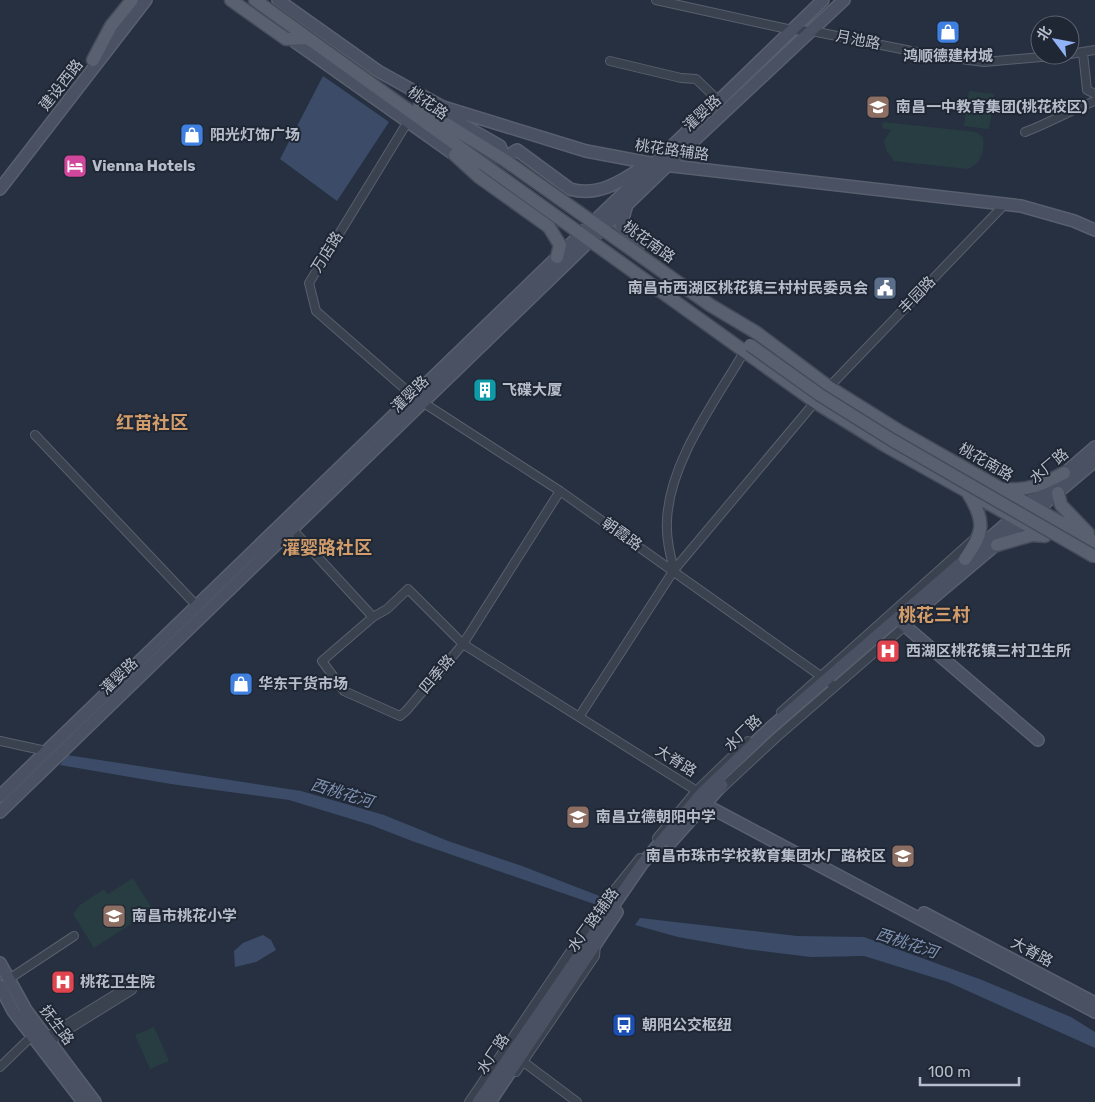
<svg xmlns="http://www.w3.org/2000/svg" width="1095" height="1102" font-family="Rubik,'Noto Sans SC',sans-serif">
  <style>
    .green { fill: #283d41 }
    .water { fill: #3c4c68 }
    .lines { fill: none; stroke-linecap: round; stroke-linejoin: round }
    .street-casing { stroke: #58606d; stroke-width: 10 }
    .secondary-casing { stroke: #58606d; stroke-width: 14 }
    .primary-casing { stroke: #444b59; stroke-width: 15 }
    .street { stroke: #3a4250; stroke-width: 8 }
    .secondary { stroke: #495163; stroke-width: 11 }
    .primary { stroke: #596170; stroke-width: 12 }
    .primary-bridge-casing { stroke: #444b59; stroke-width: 15; stroke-linecap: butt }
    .primary-bridge { stroke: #596170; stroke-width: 12 }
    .labels { text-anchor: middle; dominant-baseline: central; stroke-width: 4; stroke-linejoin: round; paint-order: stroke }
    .street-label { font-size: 15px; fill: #b7bdca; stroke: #1f2735 }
    .poi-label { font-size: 15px; font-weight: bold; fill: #b7bdca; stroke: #1f2735; text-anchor: start }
    .water-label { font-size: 16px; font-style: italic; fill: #7f92b1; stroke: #1f2735 }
    .quarter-label { font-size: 18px; font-weight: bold; fill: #d29d6a; stroke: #1f2735 }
  </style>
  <rect width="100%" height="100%" fill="#263040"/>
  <path class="green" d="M969,91l25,3 -5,35 -25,-3z
    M883,122l93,10 7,5c2,14 -2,28 -16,32l-73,-8 -8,-11 -2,-9 7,-11 -9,-2z
    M133,878l20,32 -59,38 -21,-34 7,-9 24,-16 4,5z
    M154,1027l15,34 -19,8 -15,-34z"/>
  <path class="water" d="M323,76l66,46 -52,79 -57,-42z
    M67,755l234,36 83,24 64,26 74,25 80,31 -5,8 -185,-64 -41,-16 -82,-25 -118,-16 -111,-19z
    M640,918l157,18 67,1 118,43 89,37 24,15v16l-147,-66 -84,-26 -53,1 -65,-8 -68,-12 -43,-12z
    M263,935l8,5 5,10 -20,12 -21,5 -1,-16 9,-8z"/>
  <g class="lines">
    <g class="street-casing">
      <path id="street" d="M656,0l136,30 20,1 119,24 53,7 79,-7
        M1083,53l4,37 8,4
        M1070,54l25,-4
        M610,61l71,17 15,1 23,22
        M410,118l-101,165 7,28 97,85 147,95 272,193
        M1025,132c24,-9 46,-22 70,-31
        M829,387l176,-183
        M35,435l162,171
        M292,529l81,88 14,-8 21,-20 55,55 237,149
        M674,570c-4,-16 -8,-32 -7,-49 2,-59 48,-119 77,-169
        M373,617l-51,44 22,30 56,25 6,-5 57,-67 97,-153
        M781,712l193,-173
        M579,717l95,-147 141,-168
        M0,741l46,10
        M720,790l57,-53 150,-130
        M657,838l39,-47 52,-50
        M9,979l65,-43
        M46,1037l83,-51 3,4 -82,51
        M521,1060l56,42
        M0,1067l32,-31
        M516,1072l79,-116 1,-11
        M469,1102l103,-153 7,-6 11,-23 50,-62"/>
    </g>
    <g class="secondary-casing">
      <path id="secondary" d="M278,0l100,71 65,36 143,44 69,13 366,42 53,15 21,9
        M291,39l164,116 7,2
        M437,110l63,36 6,15
        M512,153l5,-3 53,39c30,9 56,-11 79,-26
        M0,189l146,-189
        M626,208l-5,18 17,25
        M921,608l174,-147
        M897,619l141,121
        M0,796l823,-796
        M698,801l397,211
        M0,812l668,-647 176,-165
        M671,842l51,-57
        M924,913l171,90
        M0,963l26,47 69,92
        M0,986l13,25 70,91
        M478,1102l164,-238 59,-70 68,-65 326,-282
        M490,1102l127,-190"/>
    </g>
    <g class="primary-casing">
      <path id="primary" d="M231,0l55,39 22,-1
        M255,0l560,402 71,44 159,89
        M93,60l18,-34 21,-26
        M419,107l87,54 204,144 47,28 72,54 72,45 194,110
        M455,155l24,22 70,50 11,18 -3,12
        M1005,489c24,2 38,-5 59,-16
        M1058,493l3,12 27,28
        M997,545l35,-10 13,1
        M965,559c19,-27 21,-37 3,-66"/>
    </g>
    <use href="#street" class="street"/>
    <use href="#secondary" class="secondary"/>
    <use href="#primary" class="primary"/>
    <g class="primary-bridge-casing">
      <path id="primary-bridge" d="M750,345l70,50 72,45 203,117"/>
    </g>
    <use href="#primary-bridge" class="primary-bridge"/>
  </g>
  <defs>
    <g id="shop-square" transform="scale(1.25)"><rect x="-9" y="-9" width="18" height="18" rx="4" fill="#3f7fe0" stroke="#1f2735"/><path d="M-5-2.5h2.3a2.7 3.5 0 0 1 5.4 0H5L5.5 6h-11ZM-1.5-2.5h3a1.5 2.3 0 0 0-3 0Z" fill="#fff"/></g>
    <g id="school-square" transform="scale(1.25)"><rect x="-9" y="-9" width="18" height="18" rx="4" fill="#8d6e63" stroke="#1f2735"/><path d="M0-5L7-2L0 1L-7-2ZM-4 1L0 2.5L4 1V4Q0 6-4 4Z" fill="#fff"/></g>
    <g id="hotel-square" transform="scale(1.25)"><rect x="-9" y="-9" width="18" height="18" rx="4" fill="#d1479c" stroke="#1f2735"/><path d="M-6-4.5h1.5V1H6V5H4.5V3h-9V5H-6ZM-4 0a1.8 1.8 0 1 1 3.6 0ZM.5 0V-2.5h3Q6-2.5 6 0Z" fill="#fff"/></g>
    <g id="civic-square" transform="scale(1.25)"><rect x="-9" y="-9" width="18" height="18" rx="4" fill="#5c6f8a" stroke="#1f2735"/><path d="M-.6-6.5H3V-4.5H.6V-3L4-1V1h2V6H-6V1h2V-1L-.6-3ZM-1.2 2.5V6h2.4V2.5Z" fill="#fff"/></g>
    <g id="building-square" transform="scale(1.25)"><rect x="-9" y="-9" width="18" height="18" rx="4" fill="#0f9aa8" stroke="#1f2735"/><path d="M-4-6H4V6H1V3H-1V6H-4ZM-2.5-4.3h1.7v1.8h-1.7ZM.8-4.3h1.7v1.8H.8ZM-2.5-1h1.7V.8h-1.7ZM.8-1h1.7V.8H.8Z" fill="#fff"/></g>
    <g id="hospital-square" transform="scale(1.25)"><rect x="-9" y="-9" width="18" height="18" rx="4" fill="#e0444e" stroke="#1f2735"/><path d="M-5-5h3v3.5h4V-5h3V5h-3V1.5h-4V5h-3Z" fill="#fff"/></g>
    <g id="bus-square" transform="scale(1.25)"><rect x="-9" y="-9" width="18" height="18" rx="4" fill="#1a4fb4" stroke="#1f2735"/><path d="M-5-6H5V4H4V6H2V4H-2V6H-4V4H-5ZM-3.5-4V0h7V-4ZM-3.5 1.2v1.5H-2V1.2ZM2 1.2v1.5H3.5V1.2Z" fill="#fff"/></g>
  </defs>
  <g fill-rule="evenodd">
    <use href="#shop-square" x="948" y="32"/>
    <use href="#school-square" x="878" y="107"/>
    <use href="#shop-square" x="192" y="135"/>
    <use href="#hotel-square" x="75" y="166"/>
    <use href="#civic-square" x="885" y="288"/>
    <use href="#building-square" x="485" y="390"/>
    <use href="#hospital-square" x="888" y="651"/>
    <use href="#shop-square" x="241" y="684"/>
    <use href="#school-square" x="578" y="817"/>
    <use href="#school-square" x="903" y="856"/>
    <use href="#school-square" x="114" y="916"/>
    <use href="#hospital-square" x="63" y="982"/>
    <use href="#bus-square" x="624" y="1025"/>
  </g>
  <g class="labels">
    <g class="street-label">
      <text transform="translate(858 40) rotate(11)">月池路</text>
      <text transform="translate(61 85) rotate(-52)">建设西路</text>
      <text transform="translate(428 103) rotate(35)">桃花路</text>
      <text transform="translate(702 113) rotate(-43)">灌婴路</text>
      <text transform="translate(672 150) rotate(8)">桃花路辅路</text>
      <text transform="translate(649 242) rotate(36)">桃花南路</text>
      <text transform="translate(327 252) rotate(-58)">万店路</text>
      <text transform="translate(917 295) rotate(-46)">丰园路</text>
      <text transform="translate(410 394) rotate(-44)">灌婴路</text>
      <text transform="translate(986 462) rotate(30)">桃花南路</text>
      <text transform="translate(1049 466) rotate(-40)">水厂路</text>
      <text transform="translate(622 534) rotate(35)">朝霞路</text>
      <text transform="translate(437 674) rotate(-50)">四季路</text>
      <text transform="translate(119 676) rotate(-44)">灌婴路</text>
      <text transform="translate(743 733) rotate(-44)">水厂路</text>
      <text transform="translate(676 761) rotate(32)">大脊路</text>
      <text transform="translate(593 920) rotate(-54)">水厂路辅路</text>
      <text transform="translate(1032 952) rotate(28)">大脊路</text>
      <text transform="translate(57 1025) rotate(53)">抚生路</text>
      <text transform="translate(493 1054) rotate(-56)">水厂路</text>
    </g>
    <g class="poi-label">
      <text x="948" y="56" text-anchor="middle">鸿顺德建材城</text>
      <text x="896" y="107">南昌一中教育集团(桃花校区)</text>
      <text x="210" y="135">阳光灯饰广场</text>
      <text x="92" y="166">Vienna Hotels</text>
      <text x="868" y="288" text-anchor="end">南昌市西湖区桃花镇三村村民委员会</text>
      <text x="502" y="390">飞碟大厦</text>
      <text x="906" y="651">西湖区桃花镇三村卫生所</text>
      <text x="258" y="684">华东干货市场</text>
      <text x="596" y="817">南昌立德朝阳中学</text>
      <text x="886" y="856" text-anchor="end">南昌市珠市学校教育集团水厂路校区</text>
      <text x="132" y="916">南昌市桃花小学</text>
      <text x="80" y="982">桃花卫生院</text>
      <text x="642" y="1025">朝阳公交枢纽</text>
    </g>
    <g class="water-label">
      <text transform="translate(342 793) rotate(17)">西桃花河</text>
      <text transform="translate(907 943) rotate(18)">西桃花河</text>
    </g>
    <g class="quarter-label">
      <text x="152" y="423">红苗社区</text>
      <text x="327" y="548">灌婴路社区</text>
      <text x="934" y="615">桃花三村</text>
    </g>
  </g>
  <g transform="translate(1055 40) rotate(302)"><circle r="24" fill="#1f2735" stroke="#5c6371"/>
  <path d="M0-4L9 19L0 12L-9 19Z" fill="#91b2f5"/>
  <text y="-8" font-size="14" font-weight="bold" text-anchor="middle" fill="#b7bdca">北</text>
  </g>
  <path d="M920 1077v8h99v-8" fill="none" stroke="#b7bdca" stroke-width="2.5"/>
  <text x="928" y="1077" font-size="15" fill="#b7bdca" stroke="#1f2735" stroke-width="4" paint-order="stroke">100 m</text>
</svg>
